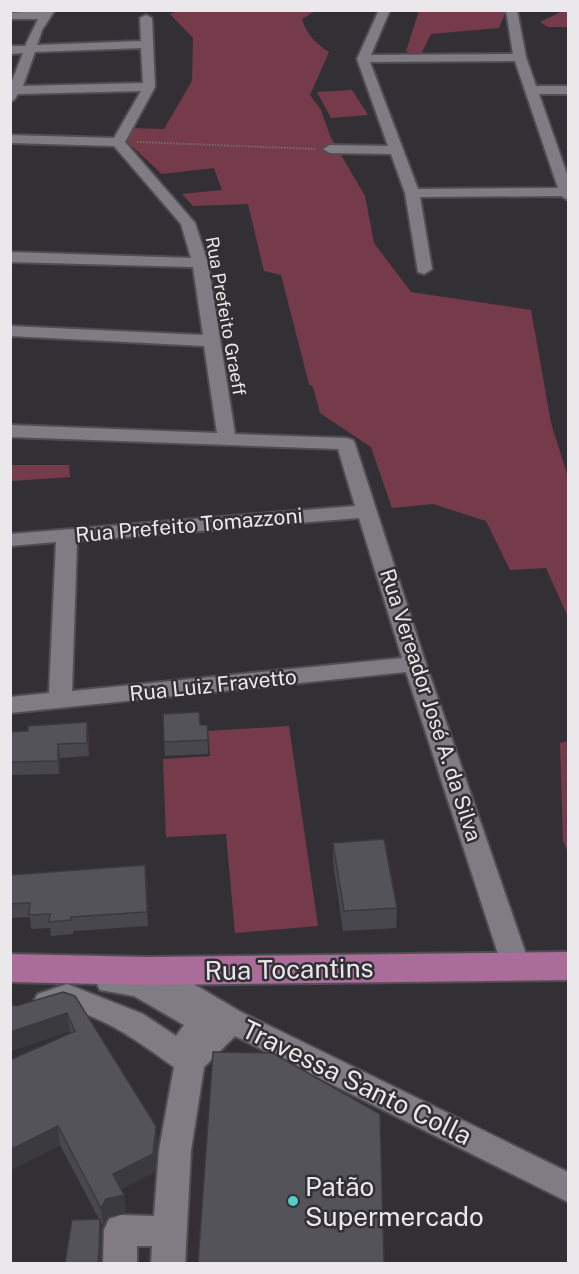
<svg xmlns="http://www.w3.org/2000/svg" width="579" height="1274" font-family="'Public Sans',sans-serif">
  <style>
    .green { fill: #763b4a }
    .lines { fill: none; stroke-linecap: round; stroke-linejoin: round }
    .minor-casing { stroke: #514e53; stroke-width: 4 }
    .major-casing { stroke: #514e53; stroke-width: 4 }
    .path { stroke: #706e72; stroke-width: 2; stroke-dasharray: 1.5 1.5; stroke-linecap: butt }
    .minor { fill: #807c83; fill-rule: evenodd }
    .major { fill: #aa6c99; fill-rule: evenodd }
    .wall { fill: #48474d }
    .shaded-wall { fill: #3b3a3f }
    .building { fill: #54535a; stroke: #3b3a3f; stroke-width: 1.5 }
    .poi-dot { fill: #54cdc7; stroke: #333035; stroke-width: 2 }
    .labels { text-anchor: middle; dominant-baseline: central; stroke-width: 5; stroke-linejoin: round; paint-order: stroke }
    .far-street-label { font-size: 18px; fill: #eae8eb; stroke: #333035 }
    .street-label { font-size: 21px; fill: #eae8eb; stroke: #333035 }
    .near-street-label { font-size: 26px; fill: #eae8eb; stroke: #333035 }
    .near-poi-label { font-size: 26px; fill: #eae8eb; stroke: #333035; text-anchor: start }
  </style>
  <rect width="100%" height="100%" fill="#333035"/>
  <path class="green" d="M179,10l136,1 -13,8c5,16 13,24 27,33l-19,43 11,15 9,26 35,60 9,47 37,49 120,18 20,113 17,54v140l-22,-49 -36,2 -24,-49 -53,-17 -41,4 -21,-61 -51,-34 -7,-26 -4,-3 -28,-109 -17,-4 -16,-67 -55,2 -11,-12 40,-4 -8,-22 -52,6 -38,-35 6,-11 34,1 28,-48 1,-43 -23,-24z
    M419,11l12,-1 75,1 -7,17 -68,6 -10,20h-10l-5,-3z
    M563,11h5v16h-20l-8,-5z
    M352,90l16,25 -37,3 -14,-26z
    M11,465h58l1,12 -59,4z
    M289,726l29,200 -83,7 -9,-99 -60,3 -3,-78 47,-3 -2,-25z
    M568,741v111l-5,-11 -3,-98z"/>
  <g class="lines">
    <g class="minor-casing">
      <path id="minor" d="M55,10l-13,20 -5,15 104,-4 -1,-23 6,-3 6,3 3,69 -30,55 70,81 13,40 27,171 111,4 7,2 2,4 71,220 104,302 -4,8 -10,3 -10,-3 -4,-8 -96,-294 -396,41v-16l39,-4 7,-151 -46,4v-12l345,-28 -17,-57 -328,-12v-12l207,8 -13,-87 -194,-10v-10l193,9 -10,-68 -183,-5v-10l181,6 -10,-34 -67,-78 -104,-3v-8l104,3 27,-47 -123,3 -4,6 -4,1v-15l13,-33 -13,1v-8h15l13,-27h-28v-6zM141,48l2,35 -120,3 12,-34zM359,518l43,140 -330,33 5,-150z
        M379,10h11l-19,45 142,-1 -7,-44h11l9,47 10,29h32v8h-29l29,83v23l-7,-4 -141,1 12,72 -8,5 -6,-2 -13,-79 -14,-39 -61,-1 -7,-4 7,-4 58,1 -31,-87zM515,61l43,127 -140,1 -48,-127z
        M148,960l10,3 83,49 327,160v30l-333,-166 -31,31 -13,83 -6,114h-34l1,-18h-15v18h-34l1,-34 5,-11 12,-4 33,1 5,-66 15,-83c-33,-23 -65,-48 -105,-58 -11,-3 -18,6 -31,1l-5,-8 5,-8 29,-10 76,30 33,22 8,-11 -50,-29 -34,-6 -4,-8 4,-8 10,-3 25,2 3,-10z"/>
    </g>
    <g class="major-casing">
      <path id="major" d="M568,952v28l-420,5 -138,-3v-28l138,3z"/>
    </g>
    <path class="path" d="M137,142l178,7"/>
    <use href="#minor" class="minor"/>
    <use href="#major" class="major"/>
  </g>
  <path class="wall" d="M200,725h7l1,29 -43,2 -1,-14z
    M28,731l61,5v20l-29,2 -1,16 -49,1v-43z
    M333,843l64,65 -1,20 -53,3 -10,-69z
    M145,865l3,61 -75,5v3l-22,2 -1,-8 -19,1 -1,-12 -20,1v-43z
    M63,992l95,153 -3,27 -34,17 3,6 2,18 -18,4 -5,10 -3,-6 2,12 -3,-14 -39,-74 -50,25v-110l60,-27v-2l-59,20 -1,-2v-45l6,2z"/>
  <path class="shaded-wall" d="M87,722l2,14v20l-2,-13z
    M58,744l2,14 -1,16 -1,-13z
    M145,865l2,14 1,47 -1,-14z
    M67,1013l3,18 -59,20 -1,-19z
    M58,1126l2,19 -50,25v-20z
    M156,1126l2,19 -3,27 -40,20 -2,-18z
    M124,1195l2,18 -18,4 -5,10 -2,-19 5,-9z
    M100,1219l2,14 -1,30h-3z"/>
  <path class="building" d="M199,712l1,13h7l1,15 -44,2 -1,-28z
    M87,722v21l-29,1v17l-48,1v-30l18,-1v-5z
    M384,839l13,69 -53,3 -11,-68z
    M145,865l2,47 -76,5v3l-22,2 1,-8 -21,1 1,-12 -20,1v-29z
    M63,992l12,4 81,130 -3,28 -40,20 11,21 -18,4 -5,9 -43,-82 -48,24v-90l65,-29 -8,-18 -57,19v-28l6,2z
    M213,1052l60,1 107,61 4,149h-186z
    M100,1219l-1,33 -1,11h-33l7,-43z"/>
  <circle class="poi-dot" cx="293" cy="1201" r="6"/>
  <g class="labels">
    <g class="far-street-label">
      <text transform="translate(226 316) rotate(80)">Rua Prefeito Graeff</text>
    </g>
    <g class="street-label">
      <text transform="translate(189 525) rotate(-5)">Rua Prefeito Tomazzoni</text>
      <text transform="translate(213 685) rotate(-6)">Rua Luiz Fravetto</text>
      <text transform="translate(431 705) rotate(72)">Rua Vereador José A. da Silva</text>
    </g>
    <g class="near-street-label">
      <text transform="translate(289 969) rotate(-1)">Rua Tocantins</text>
      <text transform="translate(357 1082) rotate(26)">Travessa Santo Colla</text>
    </g>
    <g class="near-poi-label">
      <text x="305" y="1186">Patão<tspan x="305" dy="30">Supermercado</tspan></text>
    </g>
  </g>
  <rect width="579" height="1274" fill="none" stroke="#eae8eb" stroke-width="24"/>
</svg>
